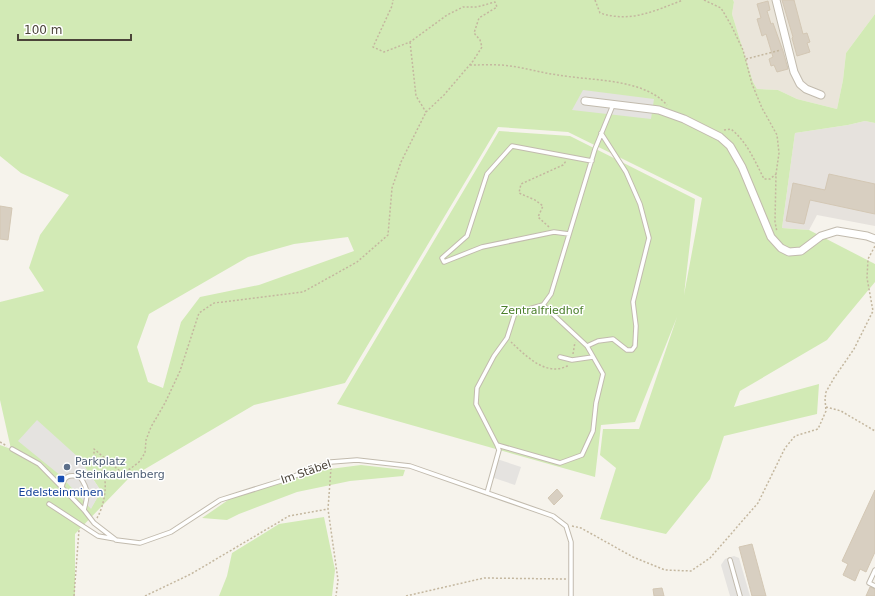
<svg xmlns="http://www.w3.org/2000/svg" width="875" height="596" font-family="'DejaVu Sans',sans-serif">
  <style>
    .residential { fill: #eae5da }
    .industrial { fill: #e6e2dd }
    .green { fill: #d2eab5; fill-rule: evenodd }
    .parking { fill: #e5e3e0 }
    .building { fill: #d8cfc1; stroke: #d3c7b4 }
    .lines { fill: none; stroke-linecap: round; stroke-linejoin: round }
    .service-casing { stroke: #c2bbae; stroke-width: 5.5 }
    .minor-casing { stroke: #c2bbae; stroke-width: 9 }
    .path { stroke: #c4b79f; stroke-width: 1.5; stroke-dasharray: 2 2; stroke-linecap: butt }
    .service { stroke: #fff; stroke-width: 3.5 }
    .minor { stroke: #fff; stroke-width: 7 }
    .service-dot { fill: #5c6f8a; stroke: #fff; stroke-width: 1.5 }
    .transit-dot { fill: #1a4fb4; stroke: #fff; stroke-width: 1.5 }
    .labels { text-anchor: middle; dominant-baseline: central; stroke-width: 3; stroke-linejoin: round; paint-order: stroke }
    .park-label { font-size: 11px; fill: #4a7f2a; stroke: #fff }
    .service-label { font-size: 11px; fill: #4e5e75; stroke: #fff; text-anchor: start }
    .street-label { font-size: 11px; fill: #4b4439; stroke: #fff }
    .transit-label { font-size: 11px; fill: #164399; stroke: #fff }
  </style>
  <rect width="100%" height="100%" fill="#f6f3ec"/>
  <path class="residential" d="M733,0h142v14l-29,39 -3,27 -6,29 -40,-10 -19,-9 -21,-1 -4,-7 -21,-68 2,-12z"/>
  <path class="industrial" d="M865,121l10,2v103l-58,-11 -8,15 -27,-2 13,-95 53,-8z"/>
  <path class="green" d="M0,0h733l1,2 -2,12 21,68 4,7 21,1 19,9 40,10 6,-29 3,-27 29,-39v109l-10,-2 -17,4 -53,8 -13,95 27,2 66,34v18l-48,58 -87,51 -6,16 85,-23 -2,30 -93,22 -14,43 -44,55 -66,-15 16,-51 -16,-13 3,-26h36l38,-112 -42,105 -34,3 -6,52 -258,-73 162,-273 71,5 125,63 -11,96 18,-97 -134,-66 -70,-5 -153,256 -91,22 -126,74 -53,55v62h-75v-151l11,4 -11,-49v-98l44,-11 -15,-23 11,-33 29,-40 -48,-22 -21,-17zM348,237l6,14 -95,34 -59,12 -19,25 -18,66 -15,-6 -11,-35 12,-33 99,-57 46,-13zM78,457l23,34 -10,17 -30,-32z
    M361,465l44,5 -2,6 -53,5 -53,11 -58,22 -12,6 -25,-2 29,-20 91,-28z
    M324,517l11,53 -3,26h-113l8,-20 5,-23 47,-29z"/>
  <path class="parking" d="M583,90l71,9 -3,20 -79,-9z
    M37,420l41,37 23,34 -10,18 -30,-33 -43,-35z
    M497,459l24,8 -6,18 -24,-8z
    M734,556l5,2 11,38h-20l-9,-31 4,-6z"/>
  <path class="building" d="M782,0h12l9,34 4,-1 3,9 -3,1 3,9 -13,4 -5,-18 1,-1z
    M768,1l2,9 -3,1 4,13 2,-1 10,28 5,18 -11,3 -3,-7 -3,1 -2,-7 4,-2 -7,-23 -4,2 -5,-17 4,-1 -4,-14z
    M829,174l46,10v30l-65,-14 -6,24 -18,-3 7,-38 32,7z
    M0,206l12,2 -4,32 -8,-1z
    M557,489l6,7 -9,9 -6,-7z
    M875,490v62l-9,20 -6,-3 -5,12 -12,-6 5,-11 -6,-3z
    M752,544l14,52h-14l-13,-49z
    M870,587l5,2v7h-9z
    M662,588l2,8h-10l-1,-7z"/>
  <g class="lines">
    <g class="service-casing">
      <path id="service" d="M569,234l-15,-2 -72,15 -38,15 -2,-4 25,-22 20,-62 25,-28 80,15
        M587,346l11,-5 15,-2 14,11h5l3,-4 1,-20 -3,-24 16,-64 -9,-34 -14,-32 -25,-39
        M560,357l12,3 21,-3
        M497,445l63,18 22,-8 11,-24 3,-28 7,-29 -16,-28 -44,-41
        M12,449l27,15 45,46 10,13 22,17 24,3 31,-11 49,-32 64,-20 47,-18 26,-2 53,6 143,50 13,10 5,16v54
        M62,487c2,-11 7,-13 18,-10 9,13 8,18 4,33
        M487,493l12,-43 -2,-5 -21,-41 1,-16 17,-32 13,-18 8,-25 28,-8 8,-11 44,-145 18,-44
        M49,504l49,32 17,3
        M730,560l10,36
        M875,570l-6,13 6,3"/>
    </g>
    <g class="minor-casing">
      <path id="minor" d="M776,0l18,72 6,12 6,5 15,6
        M585,101l74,9 25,9 36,18 10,9 12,21 29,70 10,11 8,4 12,-1 20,-15 16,-5 30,5 8,3"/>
    </g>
    <path class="path" d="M595,0l5,13c31,10 54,-2 83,-13
      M704,0l17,8 10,17 12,25 9,34 10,24 15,27 2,18 -3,21 -1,48 2,10
      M410,42l6,54 10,16
      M746,59l35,-9
      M470,65c13,0 27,-1 40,1 16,2 32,7 48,9 33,6 85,3 109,30
      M724,130l7,-1c16,13 24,32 33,50h6l6,-5
      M549,227l-11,-10 5,-11 -8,-6 -16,-7 2,-9 42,-19 3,-4
      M511,342c15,14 36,36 58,23
      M573,354l2,-12
      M826,407l15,4 34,20
      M0,442l7,4
      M331,468l-3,41 10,71 -2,16
      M97,518c7,-12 11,-33 6,-46 -3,-8 -10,-14 -9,-23l27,23 9,-3 9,-7 6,-9 1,-13 5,-13 14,-24 15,-32 19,-58 15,-10 89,-11 54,-30 31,-27 4,-47 9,-26 25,-50 18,-17 29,-34 9,-14 -2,-7 -6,-7 5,-15 18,-11 -2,-5 -18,5h-14l-16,8 -37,27 -26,10 -11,-5 19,-41 1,-6
      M572,526l9,2 52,29 32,13 26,1 19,-13 48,-55 27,-55 10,-12 23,-7 8,-18 -1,-12 1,-7 8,-14 20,-29 19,-38 -6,-33 1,-19 7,-13
      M74,596l5,-66
      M145,596l46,-22 98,-58 39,-7
      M406,596l78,-18 82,1"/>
    <use href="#service" class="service"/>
    <use href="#minor" class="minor"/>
  </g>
  <circle class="service-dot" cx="67" cy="467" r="4"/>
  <rect class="transit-dot" x="57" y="475" width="8" height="8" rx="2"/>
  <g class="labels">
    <g class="park-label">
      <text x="542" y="310">Zentralfriedhof</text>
    </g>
    <g class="service-label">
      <text x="75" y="461">Parkplatz<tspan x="75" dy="13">Steinkaulenberg</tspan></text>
    </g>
    <g class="street-label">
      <text transform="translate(306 472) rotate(-19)">Im Stäbel</text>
    </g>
    <g class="transit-label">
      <text x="61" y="492">Edelsteinminen</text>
    </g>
  </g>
  <path d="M18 34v6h113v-6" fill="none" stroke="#4b4439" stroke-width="2"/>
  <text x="24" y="34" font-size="12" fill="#4b4439" stroke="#ffffff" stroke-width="3" paint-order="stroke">100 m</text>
</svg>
